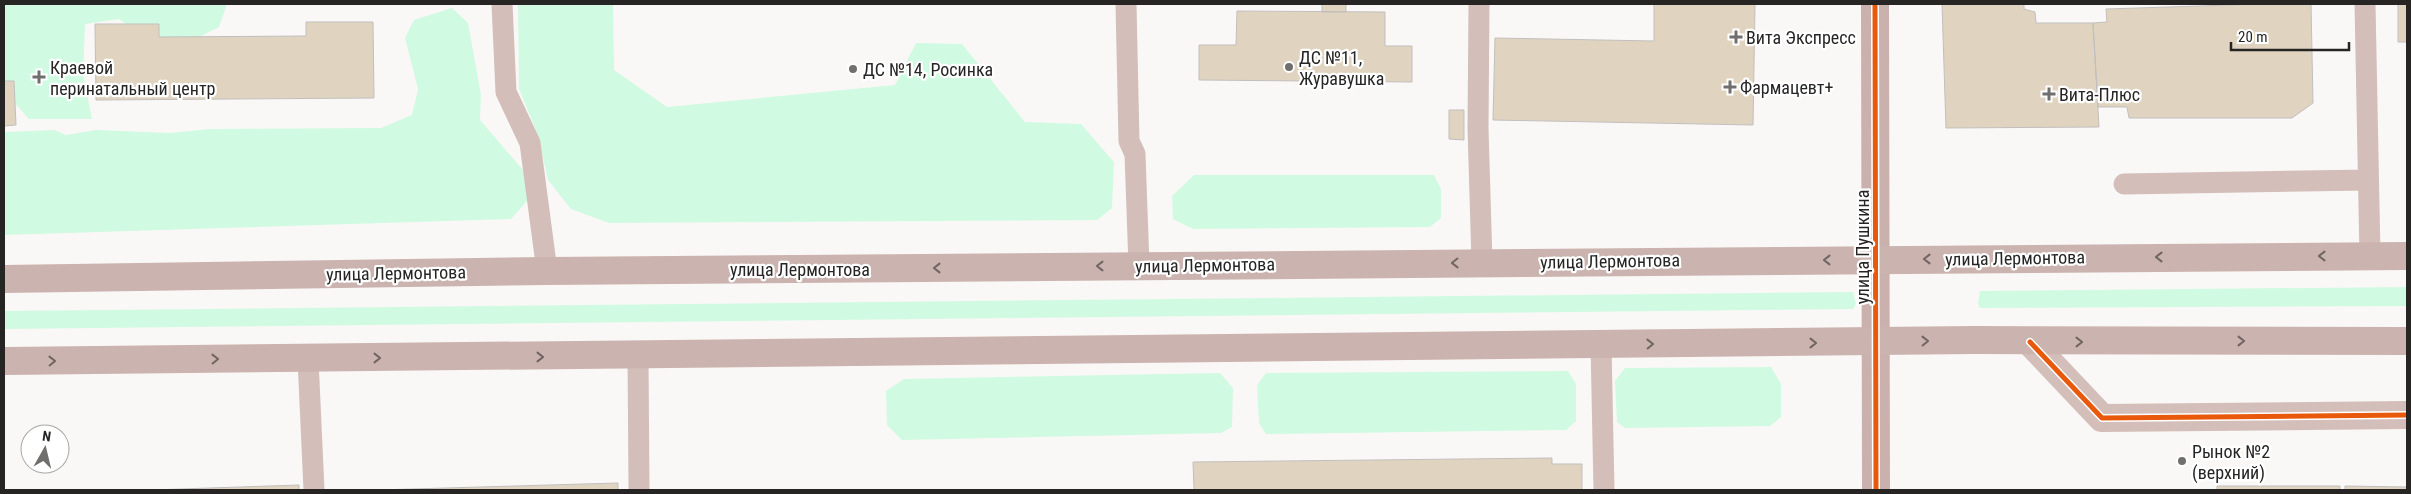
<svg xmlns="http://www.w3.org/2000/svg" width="2411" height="494" font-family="'Roboto Condensed',sans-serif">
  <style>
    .green { fill: #d0fae1 }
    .building { fill: #e0d4c1; stroke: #c1bfbe }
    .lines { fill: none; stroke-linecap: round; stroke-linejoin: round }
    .lane { stroke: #d3beba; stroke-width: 21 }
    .street { stroke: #d3beba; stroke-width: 28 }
    .secondary { stroke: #cab1ad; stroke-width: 28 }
    .primary { stroke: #cbb3af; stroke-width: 28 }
    .cycleway-casing { stroke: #fff; stroke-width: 8 }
    .cycleway { stroke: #e8590c; stroke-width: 5 }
    .oneway { stroke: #706563 }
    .poi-dot { fill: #706f6e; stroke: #fff; stroke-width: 2 }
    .labels { text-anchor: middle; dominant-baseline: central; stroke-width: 4.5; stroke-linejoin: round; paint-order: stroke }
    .poi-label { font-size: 18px; fill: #262524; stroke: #fff; text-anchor: start }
    .street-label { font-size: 18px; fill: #262524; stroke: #fff }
  </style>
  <rect width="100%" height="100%" fill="#faf8f6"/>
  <path class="green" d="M4,4h222v3l-7,20 -53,27 -47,-35 -34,5 -2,50 9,45h-63l-25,-28z
    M518,4h95l1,66 53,37 228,-22 21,-42 46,1 63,78 56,2 33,38 -2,46 -15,12 -488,3 -38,-14 -23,-29 -10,-45 -19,-46z
    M452,8l16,15 13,72 -1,25 49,57 -2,24 -16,18 -507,16v-103l50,-2 12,5 30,-5 74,3 40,-4 171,-1 31,-13 6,-26 -13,-51 9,-18z
    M1194,175h240l7,14v29l-11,9 -237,2 -20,-10 -1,-23z
    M2407,287v19l-427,2 -2,-4 2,-13z
    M1853,292l3,12 -3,5 -1849,20v-18z
    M1771,367l10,17v33l-11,9 -145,2 -8,-6 -2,-41 10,-13z
    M1568,371l8,13v37l-10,9 -300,4 -7,-11 -2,-38 9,-12z
    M1220,373l13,15 -1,39 -11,6 -319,7 -15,-15 -1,-34 18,-12z"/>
  <path class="building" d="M1322,4h24v8h-24z
    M1654,4h101l-2,121 -260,-5 2,-82 159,3z
    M1942,4h82v5l11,3 1,11h57l6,104 -153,1z
    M2261,4h50l2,99 -21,15h-163l-2,-11h-29l-5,-84 14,-1 -1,-13z
    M2398,4h9v38h-9z
    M1237,11l148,1v34h27v36l-213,-2v-35h37z
    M306,22h67l1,76 -278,2 -1,-76h64v13l147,-1z
    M4,81h10l2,44 -12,1z
    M1449,110h15v30l-15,-1z
    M1552,458v6h30v26h-388l-1,-28z
    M618,483v7h-241z
    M299,485v5h-148z
    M2217,486h123v4h-123z
    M2345,486l62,1v3h-62z"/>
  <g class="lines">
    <path class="lane" d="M502,4l4,88 24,51 17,128
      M1126,4l3,137 6,13 4,112
      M1479,4l-1,124 4,135
      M2365,4l5,252
      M2124,184l244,-4
      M1601,344l3,146
      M638,356l1,134
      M308,359l6,131"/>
    <path class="street" d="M2030,342l72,76 305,-3"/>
    <path class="secondary" d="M1875,4l1,486"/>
    <path class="primary" d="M4,279l543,-8 1860,-15
      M4,361l1970,-21 433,1"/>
    <g class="cycleway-casing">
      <path id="cycleway" d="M1875,4l1,486
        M2030,342l72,76 305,-3"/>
    </g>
    <use href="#cycleway" class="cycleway"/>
  </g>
  <defs><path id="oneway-chevron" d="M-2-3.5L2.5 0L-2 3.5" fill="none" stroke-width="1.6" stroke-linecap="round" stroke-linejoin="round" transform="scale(1.25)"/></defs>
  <g class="oneway">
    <use href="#oneway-chevron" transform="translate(2322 256) rotate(180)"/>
    <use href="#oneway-chevron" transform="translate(2159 257) rotate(180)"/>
    <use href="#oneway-chevron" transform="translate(1927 259) rotate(180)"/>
    <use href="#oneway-chevron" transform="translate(1827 260) rotate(-180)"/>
    <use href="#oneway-chevron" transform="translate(1455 263) rotate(179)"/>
    <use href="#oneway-chevron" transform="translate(1100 266) rotate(180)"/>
    <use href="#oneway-chevron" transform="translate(937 268) rotate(180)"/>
    <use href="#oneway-chevron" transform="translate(1925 341) rotate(-1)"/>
    <use href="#oneway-chevron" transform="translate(2241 341)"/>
    <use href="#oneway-chevron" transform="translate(2079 342)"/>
    <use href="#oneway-chevron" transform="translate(1813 343)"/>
    <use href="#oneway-chevron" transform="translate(1650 344) rotate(-1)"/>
    <use href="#oneway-chevron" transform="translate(540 357)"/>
    <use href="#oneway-chevron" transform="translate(377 358)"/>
    <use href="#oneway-chevron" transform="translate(215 359) rotate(-1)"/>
    <use href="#oneway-chevron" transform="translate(52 361) rotate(-1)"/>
  </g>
  <g class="poi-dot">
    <path d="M1733.5 29.5h5v5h5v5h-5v5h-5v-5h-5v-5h5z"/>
    <circle cx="1289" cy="67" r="5"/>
    <circle cx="853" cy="69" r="5"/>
    <path d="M36.5 69.5h5v5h5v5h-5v5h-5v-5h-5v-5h5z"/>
    <path d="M1727.5 79.5h5v5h5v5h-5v5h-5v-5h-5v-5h5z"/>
    <path d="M2046.5 86.5h5v5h5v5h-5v5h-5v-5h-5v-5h5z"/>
    <circle cx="2182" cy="461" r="5"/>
  </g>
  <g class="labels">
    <g class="poi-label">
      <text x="1746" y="37">Вита Экспресс</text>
      <text x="1299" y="57">ДС №11,<tspan x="1299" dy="21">Журавушка</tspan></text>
      <text x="50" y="67">Краевой<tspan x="50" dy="21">перинатальный центр</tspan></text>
      <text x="863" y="69">ДС №14, Росинка</text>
      <text x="1740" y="87">Фармацевт+</text>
      <text x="2059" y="94">Вита-Плюс</text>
      <text x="2192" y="451">Рынок №2<tspan x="2192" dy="21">(верхний)</tspan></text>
    </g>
    <g class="street-label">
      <text transform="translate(1862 247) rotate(-90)">улица Пушкина</text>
      <text transform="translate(2015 258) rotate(-1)">улица Лермонтова</text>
      <text transform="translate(1610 261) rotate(-1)">улица Лермонтова</text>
      <text transform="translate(1205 265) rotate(-1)">улица Лермонтова</text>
      <text x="800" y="269">улица Лермонтова</text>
      <text transform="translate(396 273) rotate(-1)">улица Лермонтова</text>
    </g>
  </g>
  <rect width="2411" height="494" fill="none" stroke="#262524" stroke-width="10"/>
  <g transform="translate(45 449) rotate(8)"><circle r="24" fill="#ffffff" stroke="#a8a8a7"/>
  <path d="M0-4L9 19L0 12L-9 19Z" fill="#706f6e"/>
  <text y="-8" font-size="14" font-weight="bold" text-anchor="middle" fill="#262524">N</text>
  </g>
  <path d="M2231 42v8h118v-8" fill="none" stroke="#262524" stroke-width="2.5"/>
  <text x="2238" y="42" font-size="15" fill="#262524" stroke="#ffffff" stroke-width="4" paint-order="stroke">20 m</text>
</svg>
